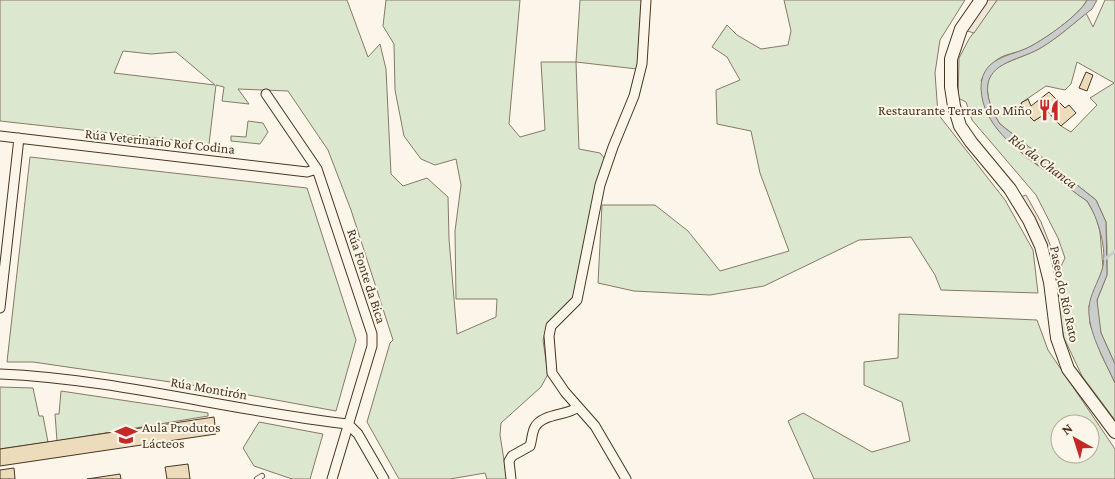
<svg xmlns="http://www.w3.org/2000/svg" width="1115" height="479" font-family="'Crimson Pro',serif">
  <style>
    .green { fill: #dce7d0; stroke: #887966; fill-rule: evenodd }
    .parking { fill: #ede7d9; stroke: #887966 }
    .water { fill: #c9cecd; stroke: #887966 }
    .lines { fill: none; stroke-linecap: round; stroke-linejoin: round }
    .stream { stroke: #c9cecd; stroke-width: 3 }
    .building { fill: #ecdcbc; stroke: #4a3520 }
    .lane-casing { stroke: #4a3520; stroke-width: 6 }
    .street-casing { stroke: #4a3520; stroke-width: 11 }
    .secondary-casing { stroke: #4a3520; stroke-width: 14 }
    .lane { stroke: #fbf6e9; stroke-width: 4.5 }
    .street { stroke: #fbf6e9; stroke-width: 9 }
    .secondary { stroke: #fbf6e9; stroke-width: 12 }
    .labels { text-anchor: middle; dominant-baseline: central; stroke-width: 4; stroke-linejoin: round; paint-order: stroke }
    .poi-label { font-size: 14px; fill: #4a3520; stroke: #fbf6e9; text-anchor: end }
    .street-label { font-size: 14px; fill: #4a3520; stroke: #fbf6e9 }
    .water-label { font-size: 15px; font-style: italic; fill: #4a3520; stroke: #fbf6e9 }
  </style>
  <rect width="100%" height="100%" fill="#fbf6e9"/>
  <path class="green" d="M0,0h347l21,57 12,-13 6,25 5,105 12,12 24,-8 21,19 1,42 8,95 39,-17 1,-18h-41l-1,-68 6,-46 -5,-26 -21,6 -14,-6 -17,-23 -9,-46 -1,-46 -11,-18 3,-26h134l-11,124 11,13 25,-7 -4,-68h35l4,-62h64l-7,69 -61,-7 3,87 21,4 5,6 -29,134 -16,20 -12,10 -5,17 5,34 -7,13 -40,36 -1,12 7,44h-20l-2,-6 -35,6h-51l-32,-57 23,-79 3,-3 -42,-130 -23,-60 -40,-59 -50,-2 11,15 -27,-3 2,-14 -8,-2 -7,59 -209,-23zM123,51l28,3 25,-2 39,33 -101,-12z
    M784,0h181l-25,40 -5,33 3,41 67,86 28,50 5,43 -97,-3 -6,-15 -24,-38 -52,3 -95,46 -54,9 -76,-4 -36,-8 4,-78h53l33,26 32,40 69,-20 -29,-78 -9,-42 -34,-7 -1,-34 24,-10 -13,-23 -15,-10 15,-22 10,10 24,14 27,-4 3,-14z
    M997,0h90c-8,16 -47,43 -64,50 -7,3 -18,4 -25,9 -7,4 -12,15 -17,21l17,50 28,27 61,44 9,16 4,15 3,36 -14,38 1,18 11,30 14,29v37l-33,-44 -18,-38 -4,-22 -3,-42 8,-16 -7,-20 -22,-43 -64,-75 -6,-18 -8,-4 1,-40 10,-19z
    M1105,0h10v364l-14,-31 -3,-14 -1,-19 10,-25v-29l-1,-24 -10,-22 -96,-76c-10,-15 -21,-43 -3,-56 12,-8 30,-12 43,-20 16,-9 32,-23 46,-35l7,14zM1077,62l37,21 -24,15 7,7 -26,27 -10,-6 -13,-14 -14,9 -7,-7 -6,-11 25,-17 19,4 6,-6z
    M248,121l15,2 5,9 -8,12 -29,-3v-5l15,1z
    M30,157l277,31 49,152 -20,71 -131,-24 -172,-25h-26z
    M899,314l138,6 11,30 67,99v30h-301l-26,-58 15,-8 69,39 38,-11 -8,-39 -38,-17v-23l34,-4zM1060,424h30v30h-30z
    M0,387l33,1 6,28h4l5,26 -48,7z
    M61,391l147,22v3l-151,25 -2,-27h4z
    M259,422l64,12 -13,45h-18l-38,-13 -11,-18z"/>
  <path class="parking" d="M981,0h16l-23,33 -13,-4z
    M1026,195l15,27 16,40v12l-7,8 -34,-83z"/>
  <path class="water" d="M1087,0h10l-5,9c-17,13 -34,29 -53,40 -22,12 -56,14 -51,46 2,11 6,20 12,29l96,76 10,22 1,53 -10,25 4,33 14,31v19c-10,-22 -28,-52 -26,-76 1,-12 9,-25 13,-37 6,-19 -4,-53 -15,-69 -11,-7 -20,-15 -31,-23 -30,-22 -74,-48 -75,-90 0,-12 5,-22 16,-28 8,-5 19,-7 28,-11 16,-7 55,-34 62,-49z"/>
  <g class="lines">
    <path class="stream" d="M1105,259l10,-8"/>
  </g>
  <path class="building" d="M1086,72l7,3 -6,16 -8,-3z
    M1049,92l16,16 4,-3 7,8 -15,13 -13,-14 -14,9 -7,-7 -6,-11 7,-4 3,7z
    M214,417l2,17 -216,32v-17z
    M188,464l2,15h-23l-2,-12z
    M14,468l1,11h-15v-9z
    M120,474l1,5h-34z"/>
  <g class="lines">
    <g class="lane-casing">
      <path id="lane" d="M257,479l5,-3"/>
    </g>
    <g class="street-casing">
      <path id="street" d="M266,94l51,75 55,165v12l-40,133
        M0,136l307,36 10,-3
        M0,308l19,-170
        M0,374c117,5 231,37 348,50l10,10 26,45
        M511,479l-2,-18 3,-5 18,-10c2,-6 2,-14 5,-19 8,-14 32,-11 43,-20
        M626,479l-31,-53 -30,-34 -13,-19 -3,-37 2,-10 26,-26 23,-115 13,-38 21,-51 8,-32 4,-64"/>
    </g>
    <g class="secondary-casing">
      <path id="secondary" d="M981,0l-20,29 -10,30v28l3,19 6,20 11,16 39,47 19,31 12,26 9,36 7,56 11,31 47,63"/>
    </g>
    <use href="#lane" class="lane"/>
    <use href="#street" class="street"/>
    <use href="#secondary" class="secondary"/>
  </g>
  <defs>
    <g id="restaurant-bare" transform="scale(1.725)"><path d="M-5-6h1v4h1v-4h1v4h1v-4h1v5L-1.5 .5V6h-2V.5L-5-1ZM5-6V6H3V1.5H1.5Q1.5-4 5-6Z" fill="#c62828" stroke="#fbf6e9" stroke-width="2.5" paint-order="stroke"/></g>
    <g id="university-bare" transform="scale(1.725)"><path d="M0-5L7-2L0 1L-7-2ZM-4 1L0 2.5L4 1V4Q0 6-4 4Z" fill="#c62828" stroke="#fbf6e9" stroke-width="2.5" paint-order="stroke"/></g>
  </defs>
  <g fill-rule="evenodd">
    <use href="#restaurant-bare" x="1049" y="110"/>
    <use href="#university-bare" x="126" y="435"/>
  </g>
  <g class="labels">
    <g class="poi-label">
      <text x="1032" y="110">Restaurante Terras do Miño</text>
      <text x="142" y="427" text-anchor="start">Aula Produtos<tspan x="142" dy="16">Lácteos</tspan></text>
    </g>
    <g class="street-label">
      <text transform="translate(160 141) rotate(6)">Rúa Veterinario Rof Codina</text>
      <text transform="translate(367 276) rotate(72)">Rúa Fonte da Bica</text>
      <text transform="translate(1065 294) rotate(78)">Paseo do Río Rato</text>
      <text transform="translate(209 388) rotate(10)">Rúa Montirón</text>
    </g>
    <g class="water-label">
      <text transform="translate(1043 161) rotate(37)">Río da Chanca</text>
    </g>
  </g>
  <g transform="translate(1075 439) rotate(321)"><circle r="24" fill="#fbf6e9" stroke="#b4a999"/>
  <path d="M0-4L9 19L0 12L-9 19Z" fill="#c62828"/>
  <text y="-8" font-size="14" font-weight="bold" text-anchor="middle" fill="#4a3520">N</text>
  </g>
</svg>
